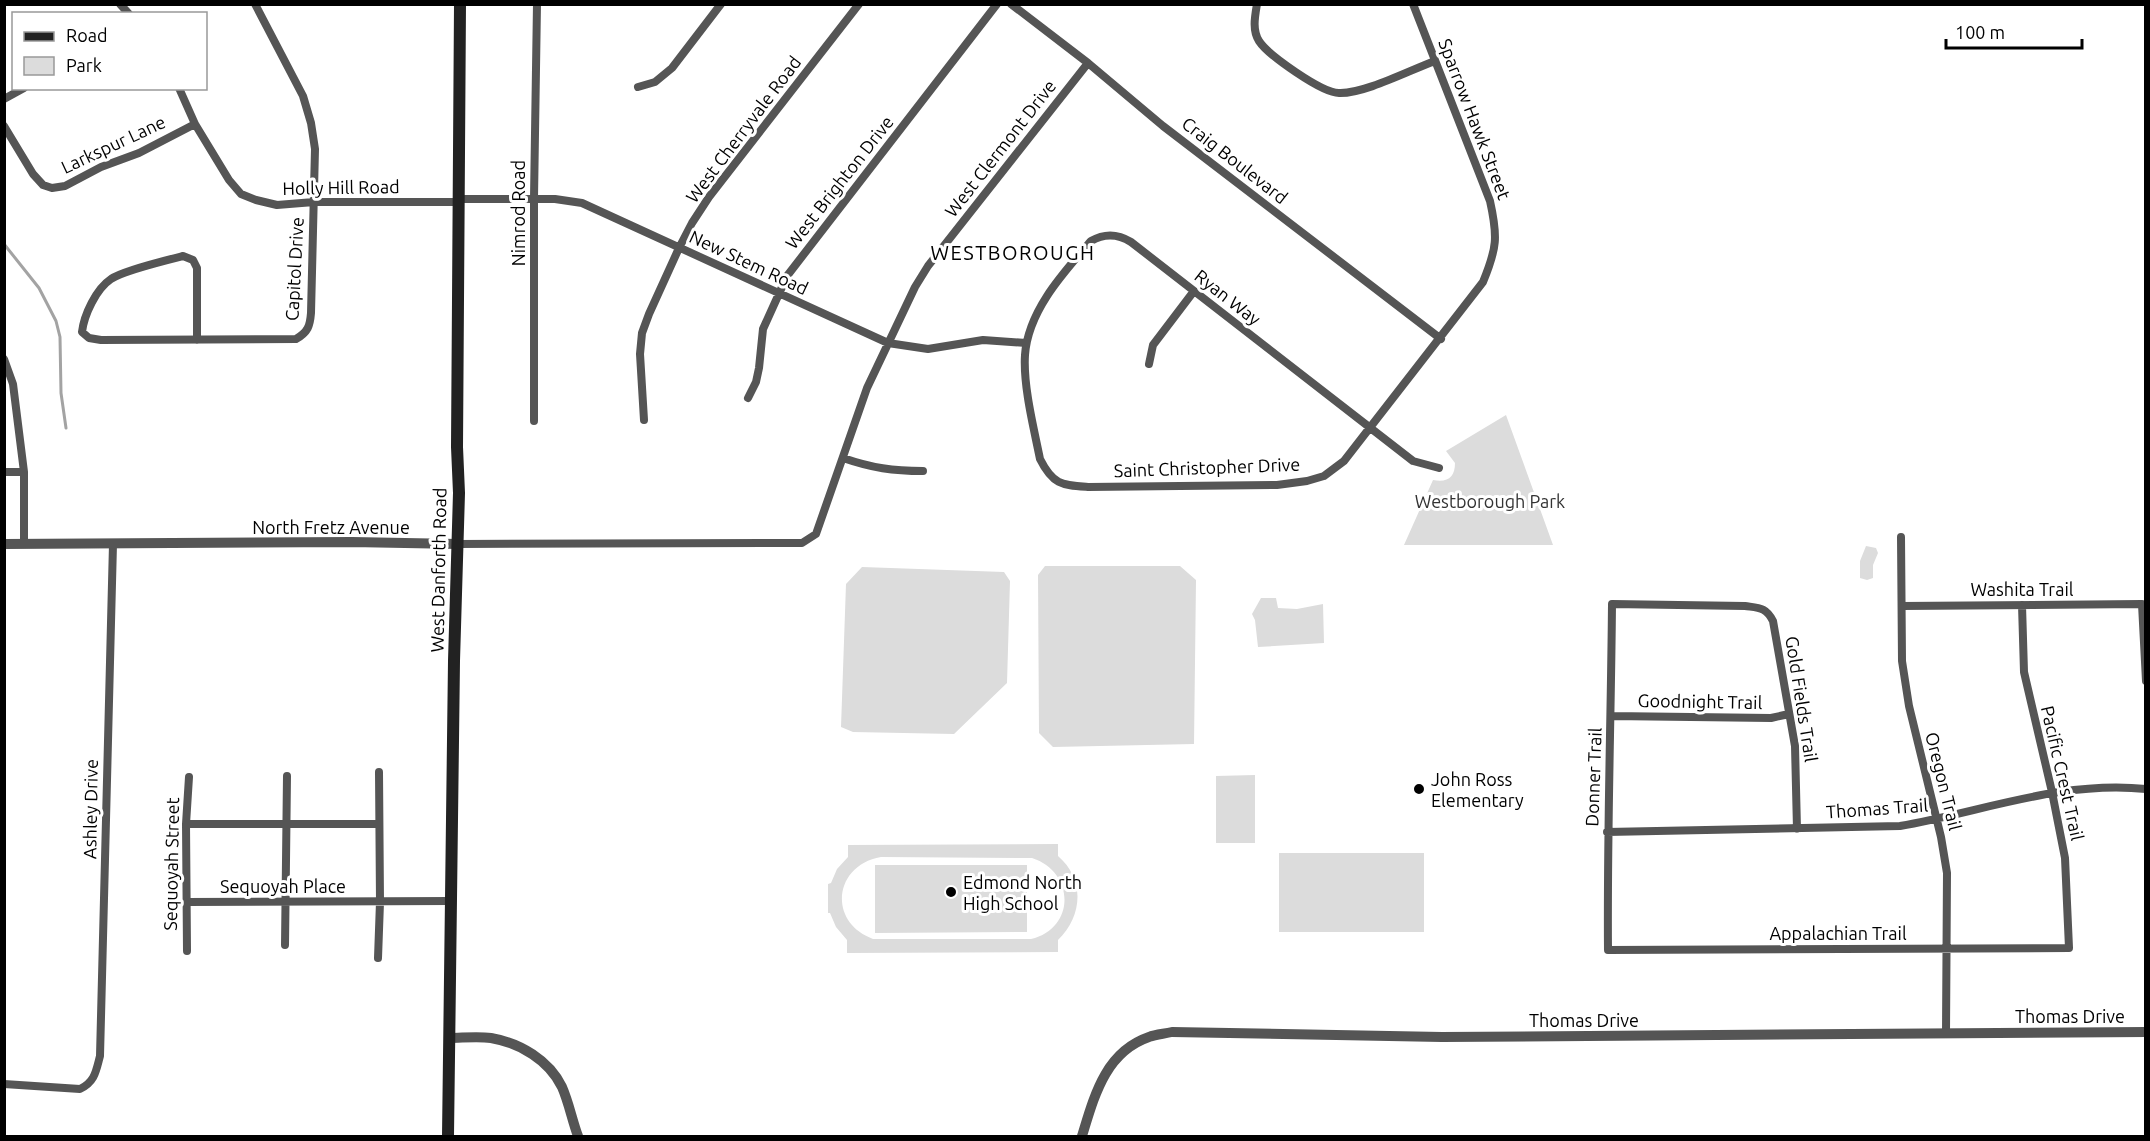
<svg xmlns="http://www.w3.org/2000/svg" width="2150" height="1141" font-family="Ubuntu,sans-serif">
  <style>
    .green { fill: #dcdcdc; fill-rule: evenodd }
    .lines { fill: none; stroke-linecap: round; stroke-linejoin: round }
    .stream { stroke: #a3a3a3; stroke-width: 3 }
    .minor { stroke: #555; stroke-width: 8 }
    .tertiary { stroke: #555; stroke-width: 10 }
    .secondary { stroke: #222; stroke-width: 12 }
    .poi-dot { fill: #000; stroke: #fff; stroke-width: 2 }
    .labels { text-anchor: middle; dominant-baseline: central; stroke-width: 6; stroke-linejoin: round; paint-order: stroke }
    .street-label { font-size: 18px; fill: #000; stroke: #fff }
    .park-label { font-size: 18px; fill: #333; stroke: #fff }
    .poi-label { font-size: 18px; fill: #000; stroke: #fff; text-anchor: start }
    .neighbourhood-label { font-size: 20px; letter-spacing: 1.5px; fill: #000; stroke: #fff }
  </style>
  <rect width="100%" height="100%" fill="#fff"/>
  <path class="green" d="M1506,415l47,130h-149l29,-65c15,3 22,-3 22,-17l-9,-12z
    M1866,546l10,2 2,5 -5,12v13l-6,2 -7,-2v-17z
    M1045,566h135l16,14 -2,164 -141,3 -14,-14 -1,-158z
    M862,567l142,5 6,9 -3,102 -53,51 -101,-2 -12,-5 5,-143z
    M1261,598h15l2,10 19,1 26,-5 1,39 -66,4 -3,-27 -3,-6z
    M1255,775v68h-39v-67z
    M1058,844v12c27,23 25,60 0,84v12l-211,1v-13l-11,-13 -6,-14h-2v-29l3,-1 6,-14 11,-12v-12zM881,857l151,1c43,14 44,70 -1,81h-158c-46,-17 -39,-74 8,-82z
    M1424,853v79h-145v-79z
    M875,865h152v67l-152,1z"/>
  <g class="lines">
    <path class="stream" d="M4,244l35,44 17,33 4,16 1,56 5,35"/>
    <path class="minor" d="M120,4l9,10
      M1011,4l77,59 75,63 278,213
      M1257,4c-2,12 -5,26 2,37 9,14 63,52 80,52 25,1 71,-23 96,-32
      M1413,4l77,197c8,36 7,47 -7,81l-139,179 -20,15 -17,5 -30,4 -189,2c-26,-2 -35,-2 -48,-28 -6,-30 -17,-73 -15,-104 3,-44 38,-82 66,-114 14,-8 27,-7 40,1l282,219 26,7
      M638,87l17,-5 17,-14 49,-64
      M179,88l16,36 34,56 12,14 15,6 21,5 37,-3h145
      M4,99l20,-11
      M4,126l29,48 10,11 9,3 13,-2 36,-19 38,-14 56,-29
      M459,199h96l27,4 306,140 40,6 55,-9 43,3
      M197,340v-72l-4,-8 -10,-4c-16,4 -61,15 -72,23 -15,10 -27,36 -29,53l7,6 12,2 195,-1c12,-7 14,-13 15,-26l4,-164 -4,-26 -8,-27 -48,-92
      M4,359l9,25 11,88v72
      M1149,364l4,-19 41,-54
      M748,398l8,-16 3,-14 4,-39 24,-53 210,-272
      M644,420l-4,-66 2,-21 7,-19 30,-66 13,-25 17,-26 150,-193
      M534,421v-223l3,-194
      M843,458c29,10 50,13 80,13
      M4,472h20
      M1901,537l1,124 7,45 32,131 6,36 -1,160
      M458,544l344,-1 14,-9 51,-146 48,-101 13,-21 160,-203
      M1902,606l240,-2 4,77
      M1611,716l160,2 18,-4
      M186,824h193
      M1797,829l-2,-83 -22,-125c-7,-14 -14,-13 -28,-15l-133,-2c-1,116 -5,231 -4,346l461,-2 -4,-90 -13,-66 -28,-120 -2,-67
      M1607,832l293,-6c81,-14 162,-46 246,-37
      M186,902l265,-1
      M285,945l2,-169
      M187,951l-1,-127 3,-47
      M378,958l2,-56 -1,-130
      M4,1084l76,5c15,-7 16,-18 20,-33l13,-512"/>
    <path class="tertiary" d="M4,544l348,-2 106,2
      M449,1038c13,0 28,-2 42,0 29,5 58,22 71,49 7,16 10,33 16,49
      M1082,1136c12,-39 23,-84 67,-99 7,-3 15,-3 23,-5l270,5 704,-5"/>
    <path class="secondary" d="M448,1136l6,-475 5,-168 -2,-46 3,-443"/>
  </g>
  <g class="poi-dot">
    <circle cx="1419" cy="789" r="6"/>
    <circle cx="951" cy="892" r="6"/>
  </g>
  <g class="labels">
    <g class="street-label">
      <text transform="translate(1475 119) rotate(69)">Sparrow Hawk Street</text>
      <text transform="translate(743 129) rotate(-53)">West Cherryvale Road</text>
      <text transform="translate(113 144) rotate(-25)">Larkspur Lane</text>
      <text transform="translate(1000 148) rotate(-52)">West Clermont Drive</text>
      <text transform="translate(1235 160) rotate(38)">Craig Boulevard</text>
      <text transform="translate(839 182) rotate(-52)">West Brighton Drive</text>
      <text transform="translate(341 187) rotate(-1)">Holly Hill Road</text>
      <text transform="translate(518 213) rotate(-90)">Nimrod Road</text>
      <text transform="translate(749 262) rotate(25)">New Stem Road</text>
      <text transform="translate(294 269) rotate(-87)">Capitol Drive</text>
      <text transform="translate(1228 297) rotate(38)">Ryan Way</text>
      <text transform="translate(1207 467) rotate(-2)">Saint Christopher Drive</text>
      <text x="331" y="527">North Fretz Avenue</text>
      <text transform="translate(438 570) rotate(-89)">West Danforth Road</text>
      <text x="2022" y="589">Washita Trail</text>
      <text transform="translate(1802 699) rotate(81)">Gold Fields Trail</text>
      <text transform="translate(1700 701) rotate(1)">Goodnight Trail</text>
      <text transform="translate(2063 773) rotate(77)">Pacific Crest Trail</text>
      <text transform="translate(1593 777) rotate(-88)">Donner Trail</text>
      <text transform="translate(1944 781) rotate(76)">Oregon Trail</text>
      <text transform="translate(1877 808) rotate(-4)">Thomas Trail</text>
      <text transform="translate(90 809) rotate(-89)">Ashley Drive</text>
      <text transform="translate(171 864) rotate(-89)">Sequoyah Street</text>
      <text x="283" y="886">Sequoyah Place</text>
      <text x="1838" y="933">Appalachian Trail</text>
      <text x="2070" y="1016">Thomas Drive</text>
      <text x="1584" y="1020">Thomas Drive</text>
    </g>
    <g class="park-label">
      <text x="1490" y="501">Westborough Park</text>
    </g>
    <g class="poi-label">
      <text x="1431" y="779">John Ross<tspan x="1431" dy="21">Elementary</tspan></text>
      <text x="963" y="882">Edmond North<tspan x="963" dy="21">High School</tspan></text>
    </g>
    <g class="neighbourhood-label">
      <text x="1013" y="252">WESTBOROUGH</text>
    </g>
  </g>
  <rect width="2150" height="1141" fill="none" stroke="#000000" stroke-width="12"/>
  <rect x="12" y="12" width="195" height="78" fill="#ffffff" stroke="#999999" stroke-width="1.5"/>
  <rect x="24" y="32" width="30" height="9" fill="#222222" stroke="#999999" stroke-width="1.5"/>
  <text x="66" y="42" font-size="18" fill="#000000">Road</text>
  <rect x="24" y="57" width="30" height="18" fill="#dcdcdc" stroke="#999999" stroke-width="1.5"/>
  <text x="66" y="72" font-size="18" fill="#000000">Park</text>
  <path d="M1946 39v9h136v-9" fill="none" stroke="#000000" stroke-width="3"/>
  <text x="1955" y="39" font-size="18" fill="#000000" stroke="#ffffff" stroke-width="4.5" paint-order="stroke">100 m</text>
</svg>
